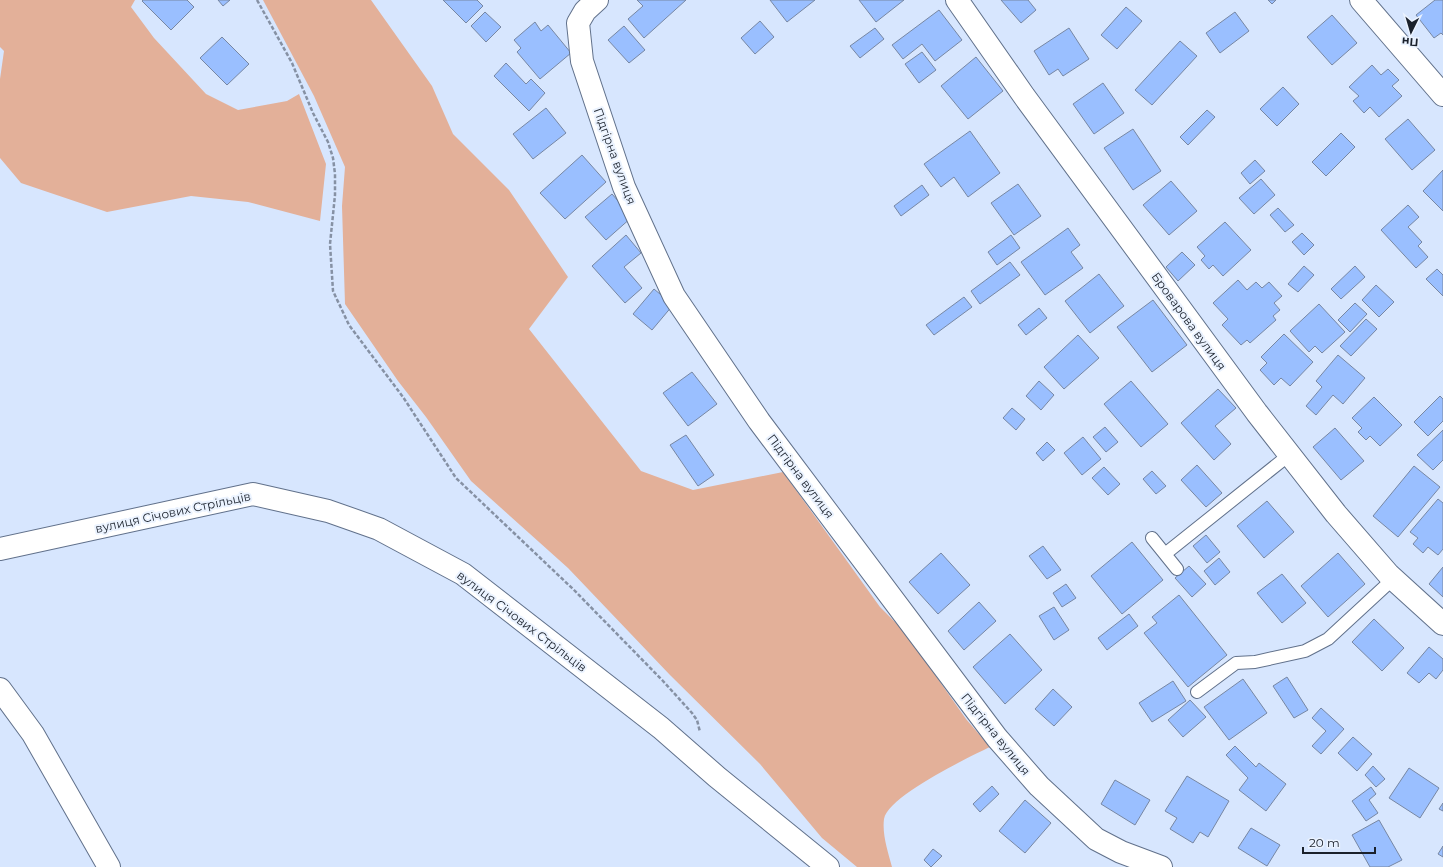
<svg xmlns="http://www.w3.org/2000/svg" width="1443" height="867" font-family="Montserrat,sans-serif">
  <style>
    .green { fill: #e3b099 }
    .building { fill: #9abfff; stroke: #7787a3 }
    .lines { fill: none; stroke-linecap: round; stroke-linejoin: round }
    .service-casing { stroke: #61718b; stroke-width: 14 }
    .minor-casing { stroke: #61718b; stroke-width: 24 }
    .path { stroke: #8691a4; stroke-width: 2.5; stroke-dasharray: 4 2; stroke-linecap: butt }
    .service { stroke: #fff; stroke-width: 12 }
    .minor { stroke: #fff; stroke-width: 22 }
    .labels { text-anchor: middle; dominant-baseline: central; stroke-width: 4; stroke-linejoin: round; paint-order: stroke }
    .street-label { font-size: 12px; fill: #1a212c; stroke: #ebf3ff }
  </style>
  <rect width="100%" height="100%" fill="#d7e6fe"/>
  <path class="green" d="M0,0h135l-4,7 23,31 52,56 32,16 49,-9 12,-7 27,70 -6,57 -72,-19 -57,-6 -84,16 -86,-29 -21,-25v-79l4,-28 -4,-4z
    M263,0h108l61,86 21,48 56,56 59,87 -39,52 112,142 52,19 90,-18 97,135 25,25 61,87 24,28c-21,10 -102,49 -106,72 -2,16 4,33 8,48h-35l-35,-29 -62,-74 -90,-89 -102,-107 -97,-87 -45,-64 -28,-36 -53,-77 -3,-98 3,-39 -31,-71z"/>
  <path class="building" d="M143,0h44l7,7 -23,23 -29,-29z
    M218,0h12l-7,6z
    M443,0h34l6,6 -17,17z
    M637,0h49l-42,38 -16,-19 15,-13z
    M770,0h45l-28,22z
    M859,0h45l-28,22z
    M1001,0h27l8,10 -15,13z
    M1268,0h8l-4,4z
    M1435,0h8v35l-2,-2 -7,5 -18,-23z
    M1126,7l16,14 -25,28 -16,-14z
    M939,10l23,30 -27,21 -13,-17 -19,15 -11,-14z
    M485,12l16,15 -15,15 -15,-16z
    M1235,12l14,19 -29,22 -14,-20z
    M1332,15l25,28 -25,22 -25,-28z
    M760,21l14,16 -19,17 -14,-16z
    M535,22l6,9 7,-6 23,28 -31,26 -23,-27 4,-4 -7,-8z
    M624,26l21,24 -16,13 -21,-23z
    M875,28l9,11 -24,19 -10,-12z
    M1069,28l20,31 -26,17 -5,-7 -9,6 -15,-24z
    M222,37l27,27 -22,21 -27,-27z
    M1180,41l17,15 -45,49 -17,-15z
    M922,52l14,18 -17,13 -14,-19z
    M976,57l27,34 -35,28 -27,-33z
    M506,63l20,21 5,-5 14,14 -16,18 -35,-35z
    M1372,65l9,10 7,-6 11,11 -7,6 10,10 -23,21 -9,-10 -6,6 -11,-12 6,-5 -10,-9z
    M1103,83l21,30 -30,21 -21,-30z
    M1283,87l16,17 -22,22 -17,-17z
    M546,108l20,25 -33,26 -20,-25z
    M1207,110l8,7 -27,28 -8,-8z
    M1408,119l27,31 -23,20 -27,-31z
    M1133,129l28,42 -28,19 -29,-42z
    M970,131l30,42 -32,24 -14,-20 -13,10 -17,-23z
    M1341,133l14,14 -29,29 -14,-14z
    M582,155l24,27 -41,37 -25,-26z
    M1255,160l10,11 -15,13 -9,-11z
    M1443,170v41l-20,-20z
    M1261,179l14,16 -21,19 -15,-16z
    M1171,181l26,30 -28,24 -26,-30z
    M1018,184l23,32 -27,19 -23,-32z
    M922,185l7,10 -28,21 -7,-10z
    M612,194l20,23 -26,23 -21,-23z
    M1408,205l11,12 -11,10 14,15 -4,4 10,11 -12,11 -35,-38z
    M1278,208l16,17 -9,7 -15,-17z
    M1225,222l26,28 -28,26 -10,-11 -4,4 -8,-9 4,-4 -8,-9z
    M1068,228l12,17 -9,7 12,16 -38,27 -24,-33z
    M1302,233l12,12 -10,10 -12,-13z
    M626,235l15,18 -17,14 18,21 -17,15 -33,-37z
    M1011,235l9,13 -23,17 -9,-13z
    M1182,252l13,13 -17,16 -12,-14z
    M1010,262l10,13 -40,29 -9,-13z
    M1304,266l10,9 -16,17 -10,-8z
    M1355,266l10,11 -24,22 -10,-10z
    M1437,269l6,6v21l-17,-17z
    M1099,274l25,32 -34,27 -25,-32z
    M1238,280l9,10 9,-8 6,6 7,-6 13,14 -8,7 6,7 -7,6 3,4 -26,23 -3,-3 -6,5 -19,-20 6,-6 -15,-16z
    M1376,285l18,17 -15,15 -17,-17z
    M654,289l19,16 -21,25 -19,-16z
    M964,297l8,10 -38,28 -8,-10z
    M1153,300l34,45 -35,27 -35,-45z
    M1355,303l12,11 -17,18 -12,-12z
    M1319,304l26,28 -23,21 -7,-7 -6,6 -19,-21z
    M1039,308l8,10 -21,17 -8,-10z
    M1366,319l11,10 -26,27 -11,-10z
    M1284,334l29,28 -23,24 -9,-8 -7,7 -14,-15 7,-7 -6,-6z
    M1078,335l21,23 -35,31 -20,-22z
    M1338,355l27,23 -22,26 -10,-9 -17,20 -10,-9 16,-19 -6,-6z
    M692,372l25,32 -29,22 -25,-33z
    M1039,381l15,14 -13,15 -15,-14z
    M1131,381l37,43 -27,23 -37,-43z
    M1218,389l18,19 -21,18 16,18 -17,16 -33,-37z
    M1440,396l3,3v22l-15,15 -14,-14z
    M1374,397l28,28 -22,21 -10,-10 -4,4 -8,-8 4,-4 -10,-10z
    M1012,408l13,11 -9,11 -13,-12z
    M1105,427l13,15 -12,10 -13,-15z
    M1335,428l29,33 -23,19 -28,-33z
    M1443,430v30l-10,10 -16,-15z
    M686,435l28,40 -16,11 -28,-41z
    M1083,437l18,22 -19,16 -18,-22z
    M1047,442l8,8 -12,11 -7,-8z
    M1197,465l25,28 -16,14 -25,-27z
    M1414,466l26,21 -42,50 -25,-21z
    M1104,467l16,17 -12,11 -16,-17z
    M1152,471l14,15 -10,8 -13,-15z
    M1438,499l5,4v46l-5,6 -10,-8 -5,6 -10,-9 5,-6 -8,-6z
    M1267,501l27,31 -30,26 -27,-32z
    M1206,535l14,17 -13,11 -14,-17z
    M1132,542l31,38 -41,34 -31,-38z
    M1043,546l18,24 -14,9 -18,-23z
    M941,553l29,32 -32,29 -29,-32z
    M1338,553l27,31 -37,33 -27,-31z
    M1219,558l11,14 -15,13 -11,-14z
    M1189,566l17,18 -14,13 -17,-19z
    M1443,567v30l-14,-13z
    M1282,574l24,29 -24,20 -25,-30z
    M1066,584l10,14 -14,9 -9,-14z
    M1179,595l48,60 -39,32 -44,-54 13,-10 -5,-6z
    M979,602l17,19 -32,29 -16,-19z
    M1054,607l15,23 -15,10 -15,-24z
    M1129,614l9,12 -31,24 -9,-12z
    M1374,619l30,29 -22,23 -30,-29z
    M1010,634l32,36 -37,34 -32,-37z
    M1429,647l14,12v11l-7,9 -7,-6 -10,10 -12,-10z
    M1287,677l21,33 -14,8 -21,-32z
    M1243,679l24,34 -38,27 -25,-33z
    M1173,681l13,20 -34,21 -13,-19z
    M1053,689l19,18 -18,19 -19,-17z
    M1190,700l16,17 -23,20 -15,-17z
    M1321,708l23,21 -23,25 -9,-8 14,-15 -14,-13z
    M1353,737l19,17 -15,17 -19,-18z
    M1235,746l21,21 3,-4 27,21 -20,27 -27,-21 9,-12 -22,-23z
    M1373,766l12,13 -9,8 -11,-12z
    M1409,768l30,20 -19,30 -31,-20z
    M1187,776l42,25 -21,36 -8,-5 -7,11 -23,-14 7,-11 -12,-7z
    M1115,780l35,20 -15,25 -34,-21z
    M992,786l7,8 -19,18 -7,-8z
    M1371,787l5,7 -7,6 9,13 -12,8 -14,-20z
    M1025,800l26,23 -26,30 -26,-22z
    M1443,803v8l-4,-2z
    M1379,820l23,40 -14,7h-18l-18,-32z
    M1251,828l29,17 -13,21 -29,-18z
    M1443,846v11l-5,-3z
    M933,849l9,7 -11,11 -7,-7z"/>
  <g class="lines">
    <g class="service-casing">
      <path id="service" d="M1152,538l25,31
        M1165,554l124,-99
        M1197,692l39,-29 19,-1 50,-11 23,-12 65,-60"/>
    </g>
    <g class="minor-casing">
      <path id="minor" d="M597,0l-12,11 -7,12 4,38 42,126 50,109 85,125 238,317 42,48 57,53 25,13 40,15
        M957,0l67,96 233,317 79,101 53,61 54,49
        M1361,0l82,95
        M0,549l253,-55 75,17 51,18 84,45 198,154 56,49 111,90
        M0,689l33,45 76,133"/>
    </g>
    <path class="path" d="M257,0l35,63 21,50 15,29 5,16 2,16v21l-5,49 3,47 16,34 54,72 53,81 118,112 89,91 29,32 5,7 3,12"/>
    <use href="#service" class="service"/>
    <use href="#minor" class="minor"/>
  </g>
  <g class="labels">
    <g class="street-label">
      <text transform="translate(615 156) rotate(70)">Підгірна вулиця</text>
      <text transform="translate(1189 321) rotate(54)">Броварова вулиця</text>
      <text transform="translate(801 476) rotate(53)">Підгірна вулиця</text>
      <text transform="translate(173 512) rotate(-12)">вулиця Січових Стрільців</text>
      <text transform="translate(522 621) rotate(37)">вулиця Січових Стрільців</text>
      <text transform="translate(996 734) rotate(51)">Підгірна вулиця</text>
    </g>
  </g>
  <g transform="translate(1411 32) rotate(185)" stroke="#ebf3ff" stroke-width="3" paint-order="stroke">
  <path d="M0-3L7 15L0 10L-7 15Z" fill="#1a212c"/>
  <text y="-6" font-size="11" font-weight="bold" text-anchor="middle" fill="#1a212c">Пн</text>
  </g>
  <path d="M1303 847v6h72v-6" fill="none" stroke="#1a212c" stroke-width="2"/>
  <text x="1309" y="847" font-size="12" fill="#1a212c" stroke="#ebf3ff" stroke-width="3" paint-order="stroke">20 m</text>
</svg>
